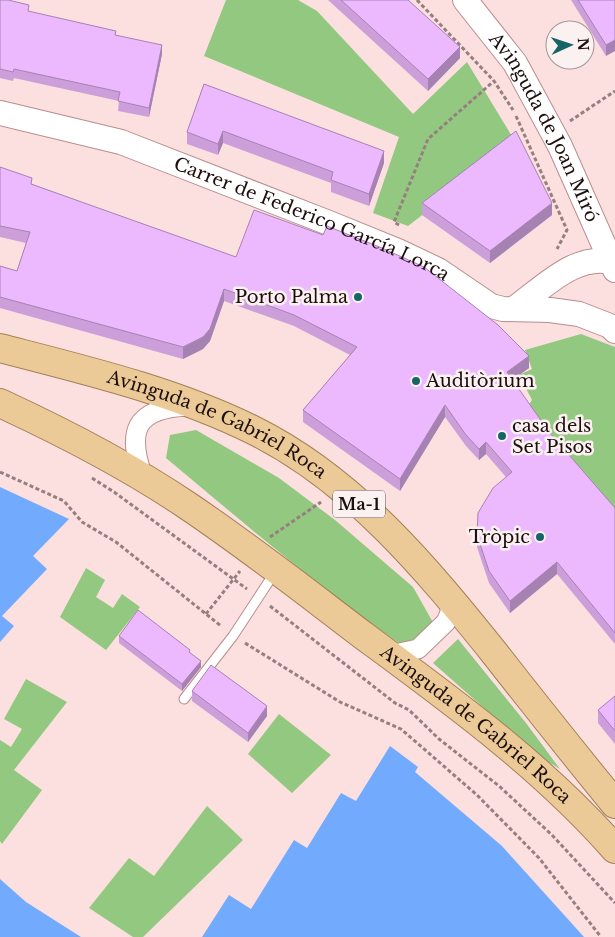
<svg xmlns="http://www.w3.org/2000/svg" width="615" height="937" font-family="'Libre Baskerville',serif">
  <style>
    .green { fill: #93c880 }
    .water { fill: #72abfd }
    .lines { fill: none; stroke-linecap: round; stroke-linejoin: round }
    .service-casing { stroke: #b98d8d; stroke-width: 11 }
    .minor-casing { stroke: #b98d8d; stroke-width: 21 }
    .tertiary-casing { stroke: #b98d8d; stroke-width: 26 }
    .trunk-casing { stroke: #a18057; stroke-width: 30 }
    .path { stroke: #957f7f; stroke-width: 3; stroke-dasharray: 4 2.5; stroke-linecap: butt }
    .service { stroke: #fff; stroke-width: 9 }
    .minor { stroke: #fff; stroke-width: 19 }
    .tertiary { stroke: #fff; stroke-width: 24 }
    .trunk { stroke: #ecca98; stroke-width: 28 }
    .wall { fill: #cc9fda }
    .shaded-wall { fill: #a682b2 }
    .building { fill: #edb9fe; stroke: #a682b2 }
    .poi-dot { fill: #156466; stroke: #fbf1f1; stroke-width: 2 }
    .labels { text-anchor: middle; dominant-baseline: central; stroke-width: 5; stroke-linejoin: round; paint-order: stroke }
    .shield { fill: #fbf1f1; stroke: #605353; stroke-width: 1 }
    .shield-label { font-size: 16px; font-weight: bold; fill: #1e0f0f }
    .street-label { font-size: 18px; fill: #1e0f0f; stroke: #fbf1f1 }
    .poi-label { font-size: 18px; fill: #1e0f0f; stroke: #fbf1f1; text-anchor: end }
  </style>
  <rect width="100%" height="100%" fill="#fcdfdf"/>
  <path class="green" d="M226,0h72l19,11 96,103 54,-52 49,81 -108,83 -35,-13 26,-76 -195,-81z
    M581,334l34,13v164l-87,-105 4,-6 -13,-25 13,-6 -7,-19z
    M196,430l83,48 56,42 78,67 22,39 -30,21c-84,-57 -161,-124 -239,-189l4,-23z
    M86,568l19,12 -9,17 17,11 9,-14 18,13 -34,43 -46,-33z
    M458,639l68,84 34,46 -24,-15 -103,-91z
    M26,679l41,23 -53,68 28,20 -40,54 -2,-3v-101l11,7 11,-18 -18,-10z
    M279,714l52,41 -39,38 -44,-39z
    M207,806l36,34 -100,97h-10l-44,-29 40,-50 25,18z"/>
  <path class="water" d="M0,487l69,32 -36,37 14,13 -45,47 12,10 -14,16z
    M390,746l28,21 -3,5 87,74 82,91h-382l27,-42 22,14 43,-69 13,8 34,-55 15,8z
    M0,879l26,23 55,35h-81z"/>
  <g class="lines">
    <g class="service-casing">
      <path id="service" d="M184,699l49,-63 42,-64"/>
    </g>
    <g class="minor-casing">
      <path id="minor" d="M143,478c-16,-47 -9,-69 44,-72
        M390,655l28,-6 28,-27 4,-9v-16"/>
    </g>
    <g class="tertiary-casing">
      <g id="tertiary">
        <path id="s1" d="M465,0l50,63 45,83 55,124"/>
        <path id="s2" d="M0,113l121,29 208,81 69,28 40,19 53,36 12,3 47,1 29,4 31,12 5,5"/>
        <path d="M515,308c28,-20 62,-57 100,-45"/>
      </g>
    </g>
    <g class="trunk-casing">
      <g id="trunk">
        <path id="s3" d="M0,348c85,22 174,43 253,82 101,50 174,139 243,225 39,50 79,100 119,149"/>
        <path id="s4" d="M0,403c65,30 129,63 188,103 61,41 118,86 176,130 88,65 178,130 251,213"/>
      </g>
    </g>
    <path class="path" d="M417,0l77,81 19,29
      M516,116l51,114 -10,19
      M570,121l45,-30
      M399,225l-5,-3 34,-83 66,-58
      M0,472l64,29 18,21 34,20 105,84
      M92,478l22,14 133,97
      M270,537l51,-35
      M270,606l125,97 14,7 30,29 60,47 53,49 63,68
      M206,614l34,-43
      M245,643l95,59 61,27 76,66 62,63 62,79"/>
    <use href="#service" class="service"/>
    <use href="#minor" class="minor"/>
    <use href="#tertiary" class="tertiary"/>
    <use href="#trunk" class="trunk"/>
  </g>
  <path class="wall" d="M0,0l29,12 87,23 46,19 -13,63 -31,-6 1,-10 -105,-23 -1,3 -13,-3z
    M328,0h80l52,58 -32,33z
    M571,0h44l-9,56z
    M204,84l180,79 -15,43 -38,-14v-9l-108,-40 -5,12 -31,-11v-12z
    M0,167l32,17 497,184 -17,12 37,52 66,76v136l-58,-70 -47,39 -21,-30 -12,-36v-12l29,-58 -20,-23 -7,6 -13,-14 -21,-29 -45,74 -97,-69v-12l47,-55 -56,-29 -70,-25 -14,40 -7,8 -20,10 -183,-51v-42l17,5 9,-28 -26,-6z
    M422,203l130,12 -62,48 -68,-48z
    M119,636l71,17 11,14 -19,24 -63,-48z
    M192,691l75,25 -19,26 -56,-41z
    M615,696v48l-17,-21v-13z"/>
  <path class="shaded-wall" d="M615,40v11l-9,5v-11z
    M162,45v9l-13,63v-9z
    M460,47v11l-32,33v-12z
    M223,131v12l-5,12v-11z
    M384,151v12l-15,43v-12z
    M552,203v12l-62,48v-12z
    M224,289v12l-14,40 -7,8 -20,10v-12z
    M529,356v12l-22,16v-12z
    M445,405v12l-45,74v-12z
    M486,442v12l-7,6v-11z
    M557,562v12l-47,39v-12z
    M201,661v6l-19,24v-7z
    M267,706v10l-19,26v-9z"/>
  <path class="building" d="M0,0h8l21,5 -1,6 88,20 -1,4 47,10 -13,63 -31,-7 2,-9 -106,-23 -1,3 -13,-3z
    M341,0h67l52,47 -32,32z
    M578,0h37v40l-9,5z
    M204,84l180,67 -15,43 -38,-14 2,-8 -110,-41 -5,13 -31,-12z
    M516,131l36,72 -62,48 -68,-48z
    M0,167l32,11 -1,6 205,73 18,-47 69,25 4,-9 55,22 42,19 74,58 31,31 -22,16 42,60 66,76v125l-58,-71 -47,39 -21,-30 -12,-36 1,-22 15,-25 19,-16 -26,-30 -7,7 -13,-14 -21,-30 -45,74 -97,-69 54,-63 -63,-32 -70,-26 -14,40 -7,8 -20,10 -183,-50v-31l17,5 13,-39 -30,-6z
    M138,610l52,40 -1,2 12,9 -19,23 -63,-48z
    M211,665l56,41 -19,27 -56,-42z
    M615,696v35l-17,-21z"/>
  <g class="poi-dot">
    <circle cx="358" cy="297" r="5"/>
    <circle cx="416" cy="381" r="5"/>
    <circle cx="502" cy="436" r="5"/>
    <circle cx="540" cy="537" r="5"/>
  </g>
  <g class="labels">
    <rect class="shield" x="333" y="490.5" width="52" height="27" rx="4"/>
    <g class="shield-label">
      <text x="359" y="504">Ma-1</text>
    </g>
    <g class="street-label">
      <text stroke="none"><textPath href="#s1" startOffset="151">Avinguda de Joan Miró</textPath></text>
      <text stroke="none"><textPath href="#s2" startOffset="330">Carrer de Federico García Lorca</textPath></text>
      <text stroke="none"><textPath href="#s3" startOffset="231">Avinguda de Gabriel Roca</textPath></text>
      <text stroke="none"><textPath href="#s4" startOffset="576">Avinguda de Gabriel Roca</textPath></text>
    </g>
    <g class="poi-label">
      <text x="348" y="297">Porto Palma</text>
      <text x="426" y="381" text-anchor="start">Auditòrium</text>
      <text x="512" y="426" text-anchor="start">casa dels<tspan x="512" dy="21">Set Pisos</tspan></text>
      <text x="530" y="537">Tròpic</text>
    </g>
  </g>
  <g transform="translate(570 45) rotate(87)"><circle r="24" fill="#fbf1f1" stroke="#a39797"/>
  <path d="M0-4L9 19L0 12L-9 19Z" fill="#156466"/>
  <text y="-8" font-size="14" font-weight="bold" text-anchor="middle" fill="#1e0f0f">N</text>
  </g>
</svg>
